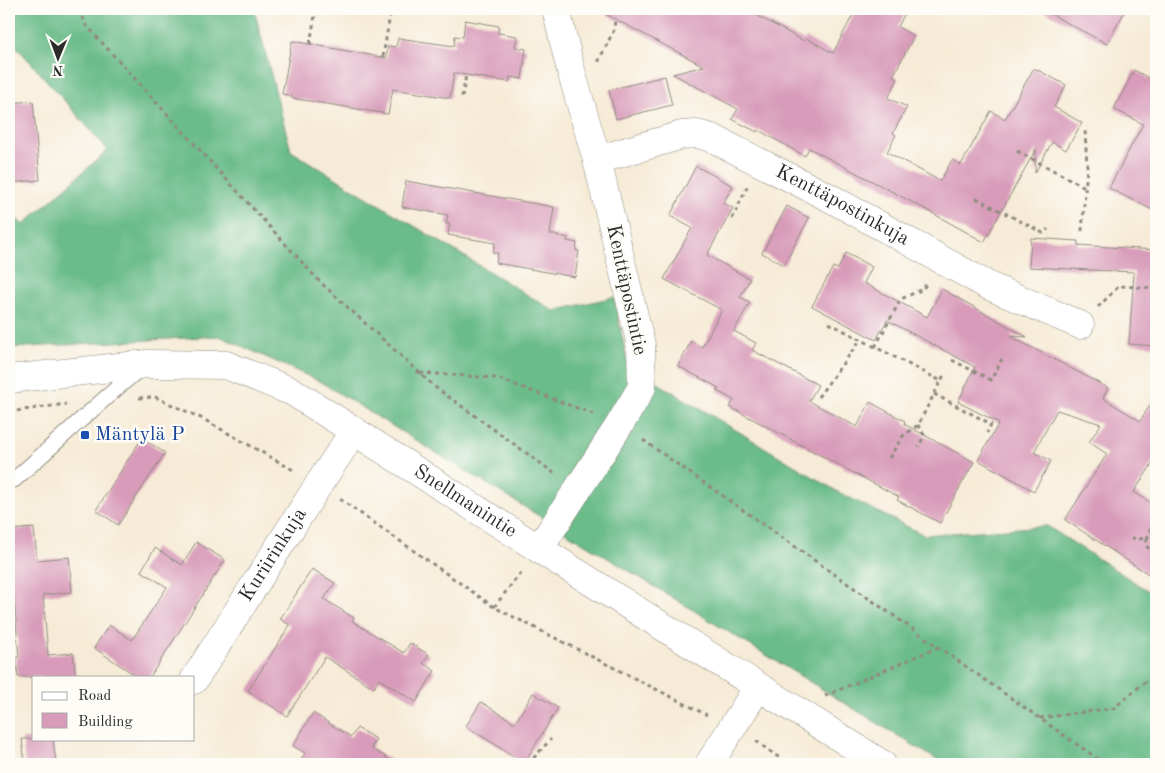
<svg xmlns="http://www.w3.org/2000/svg" width="1165" height="773" font-family="'Old Standard TT',serif">
  <style>
    .forest { fill: #6bbc89; stroke: #4b745a }
    .building { fill: #d89bb9 }
    .lines { fill: none; stroke-linecap: round; stroke-linejoin: round }
    .service-casing { stroke: #908b80; stroke-width: 17 }
    .minor-casing { stroke: #908b80; stroke-width: 29 }
    .tertiary-casing { stroke: #908b80; stroke-width: 29 }
    .path { stroke: #908b80; stroke-width: 3; stroke-dasharray: 4 4; stroke-linecap: butt }
    .service { stroke: #fff; stroke-width: 15 }
    .minor { stroke: #fff; stroke-width: 28 }
    .tertiary { stroke: #fff; stroke-width: 28 }
    .transit-dot { fill: #1a4fb4; stroke: #fdfcf7; stroke-width: 2 }
    .labels { text-anchor: middle; dominant-baseline: central; stroke-width: 5; stroke-linejoin: round; paint-order: stroke }
    .street-label { font-size: 20px; fill: #2b2b2b; stroke: #fdfcf7 }
    .transit-label { font-size: 20px; fill: #164399; stroke: #fdfcf7; text-anchor: start }
  </style>
  <rect width="100%" height="100%" fill="#fdfcf7"/>
  <filter id="ink" filterUnits="userSpaceOnUse"><feTurbulence type="fractalNoise" baseFrequency=".02" numOctaves="2"/><feDisplacementMap in="SourceGraphic" scale="10" xChannelSelector="R" yChannelSelector="G"/><feConvolveMatrix kernelMatrix="1 2 1 2 8 2 1 2 1" color-interpolation-filters="sRGB"/></filter>
  <filter id="wash" filterUnits="userSpaceOnUse"><feTurbulence type="fractalNoise" baseFrequency=".0096" numOctaves="4" result="noise"/><feDisplacementMap in="SourceGraphic" scale="20" xChannelSelector="R" yChannelSelector="G"/><feGaussianBlur stdDeviation="1.12" result="paint"/><feColorMatrix in="noise" values="0 0 0 0 0 0 0 0 0 0 0 0 0 0 0 0 0 1.4 0 .05"/><feComposite in="paint" operator="in"/></filter>
  <g filter="url(#wash)">
    <rect width="100%" height="100%" fill="#f6ebd6"/>
    <path class="forest" d="M9,9h245l37,142 263,160 60,-14 14,68 212,128 84,42 123,-9 109,70v168h-212l-625,-383 -100,-45 -210,12v-46h3l-3,-40v-51l14,14 85,-75 -99,-112z"/>
    <g id="blocks">
      <path class="building" d="M596,9h149l59,32 2,-3 27,15 23,-44h51l-9,18 16,9 -21,40 5,3 -10,19 19,9 -14,26 3,2 -9,17 53,29 12,-21 9,5 30,-54 14,8 29,-51 32,17 -12,22 28,16 -16,27 -14,-8 -17,31 1,-24 -52,93 -59,-33 -116,-61 -4,8 -47,-26 -1,2 -25,-13 6,-10 -65,-35 31,-8z
        M1041,9h85l-19,35z
        M465,20l34,6 -1,7 19,3 -2,11 11,2 -4,30 -12,-2 -1,5 -55,-9 -4,25 -57,-9 -5,25 -97,-16 1,-2 -10,-2 10,-53 94,17 2,-12 8,1 2,-9 56,8 1,-10 8,1z
        M1134,70l22,12v130l-47,-24 34,-64 -29,-15z
        M665,76l7,29 -56,14 -7,-29z
        M33,101l7,79 -31,3v-80z
        M696,166l37,20 -10,17 10,5 -26,47 43,24 -10,18 10,5 -16,29 22,12 -4,7 66,35 -9,16 48,26 13,-25 35,19 -1,3 70,38 -34,61 -43,-23 2,-3 -169,-90 4,-7 -17,-9 2,-3 -41,-22 13,-25 11,6 20,-37 -58,-31 28,-51 -22,-12z
        M406,181l148,26 -4,27 18,4 -1,3 10,2 -1,8h3l-4,26 -79,-14 2,-10h-5l2,-10 -47,-8 2,-11h-4l2,-9 -46,-8z
        M787,206l22,12 -25,47 -22,-12z
        M1031,238l47,3v4l78,5v96l-27,-2 5,-72 -105,-5z
        M846,253l26,14 -8,16 63,34 15,-28 85,48 -17,-1 98,52 -5,10 37,23 16,-25v62l-22,34 22,14v73l-91,-59 42,-66 -18,-12 12,-18 -44,-14 -23,42 17,9 -17,30 -56,-31 21,-37 -41,-21 17,-35 -88,-47 -11,20 -64,-34 21,-39 5,2z
        M142,438l23,15 -47,72 -22,-15z
        M34,528l3,32 32,-3 3,35 -29,3 5,60 25,-2 3,24h-58l-2,-19 3,-1 -5,-60 -3,1 -2,-26v-42z
        M196,542l29,18 -75,117h-12l-44,-29 15,-23 23,15 35,-53 -26,-16 14,-23 27,17z
        M312,569l23,14 -11,16 30,19 -2,3 52,32 6,-10 19,12 -6,8 12,8 -19,31 -37,-23 -5,9 -49,-31 -38,59 -39,-25 42,-66 -10,-6z
        M533,693l25,15 -34,55 -58,-37 15,-24 34,21z
        M313,713l38,24 6,-9 19,11 -5,9 26,16h-98l6,-11 -12,-7z
        M22,739h31l3,25h-31z"/>
    </g>
  </g>
  <g filter="url(#ink)">
    <use href="#blocks" fill-opacity="0" stroke="#908b80" stroke-width="1"/>
    <g class="lines">
      <g class="service-casing">
        <path id="service" d="M9,481l5,-1c43,-38 84,-77 128,-113"/>
      </g>
      <g class="minor-casing">
        <g id="minor">
          <path id="s1" d="M597,160l85,-25 15,-1 15,4 120,61 157,87 91,39"/>
          <path d="M539,549l81,-125 22,-37 -1,-42 -44,-185 -27,-93 -14,-58"/>
          <path id="s2" d="M194,680l125,-196 35,-53"/>
          <path d="M709,764l49,-77"/>
        </g>
      </g>
      <g class="tertiary-casing">
        <g id="tertiary">
          <path id="s3" d="M9,379l138,-15 79,1 67,27 246,157 343,215"/>
        </g>
      </g>
      <path class="path" d="M80,9l5,15 235,258 115,105 119,86
        M310,44l6,-35
        M383,57l8,-48
        M599,62v-2l15,-30 1,-11
        M462,97l4,-22
        M1017,151l68,36
        M976,198l67,35 5,-4
        M732,219l16,-34
        M1082,231l5,-64 -2,-37
        M1098,307l21,-21 37,2
        M829,323l112,58
        M875,347l26,-48 22,-10 4,-7
        M952,360l39,20 11,-21
        M420,373l77,5 96,36
        M934,394l57,30 -4,9
        M818,397l43,-58
        M139,398l16,-1 48,22 92,52
        M9,412l57,-8
        M918,425l6,10 -5,12
        M643,440l462,324
        M889,458l14,-22 15,-11 27,-52
        M1155,460l1,1
        M340,499l154,108 213,108
        M1131,538l16,1 -2,6 7,6
        M1147,539l9,-26
        M494,607l29,-37
        M825,696l113,-49
        M1040,718l74,-10 42,-35
        M756,741l32,23
        M528,764l23,-25"/>
      <use href="#service" class="service"/>
      <use href="#minor" class="minor"/>
      <use href="#tertiary" class="tertiary"/>
    </g>
  </g>
  <rect class="transit-dot" x="80" y="430" width="10" height="10" rx="2.5"/>
  <g class="labels">
    <g class="street-label">
      <text stroke="none"><textPath href="#s1" startOffset="266">Kenttäpostinkuja</textPath></text>
      <text transform="translate(626 290) rotate(78)">Kenttäpostintie</text>
      <text stroke="none"><textPath href="#s3" startOffset="494">Snellmanintie</textPath></text>
      <text stroke="none"><textPath href="#s2" startOffset="148">Kuriirinkuja</textPath></text>
    </g>
    <g class="transit-label">
      <text x="95" y="435">Mäntylä P</text>
    </g>
  </g>
  <rect width="1165" height="773" fill="none" stroke="#fdfcf7" stroke-width="30"/>
  <rect x="32" y="676" width="162" height="65" fill="#fdfcf7" stroke="#a9a8a5"/>
  <rect x="42" y="692" width="25" height="8" fill="#ffffff" stroke="#a9a8a5"/>
  <text x="78" y="700" font-size="15" fill="#2b2b2b">Road</text>
  <rect x="42" y="713" width="25" height="15" fill="#d89bb9" stroke="#a9a8a5"/>
  <text x="78" y="726" font-size="15" fill="#2b2b2b">Building</text>
  <g transform="translate(58 58) rotate(181)" stroke="#fdfcf7" stroke-width="4" paint-order="stroke">
  <path d="M0-4L9 19L0 12L-9 19Z" fill="#2b2b2b"/>
  <text y="-8" font-size="14" font-weight="bold" text-anchor="middle" fill="#2b2b2b">N</text>
  </g>
</svg>
